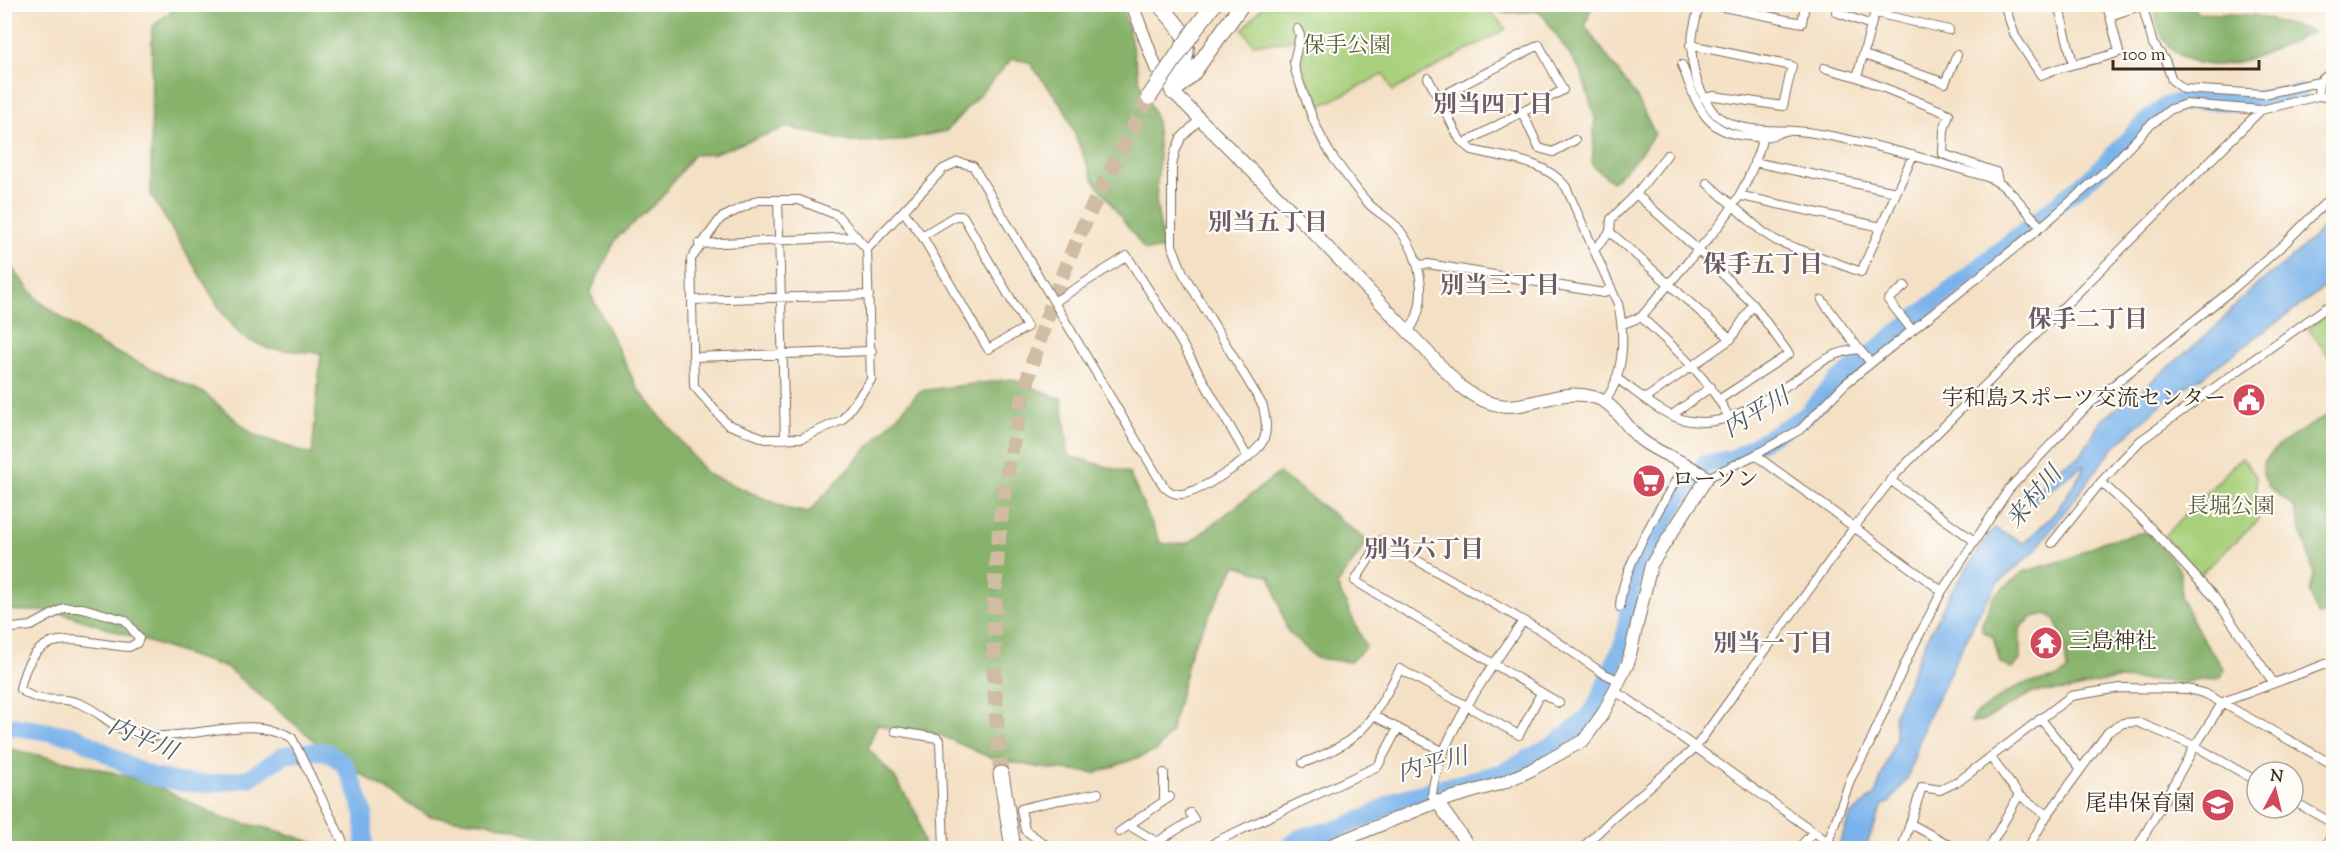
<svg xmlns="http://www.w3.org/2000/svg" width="2338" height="853" font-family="'Sorts Mill Goudy','Noto Serif JP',serif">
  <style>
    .green { fill: #a9d07b; stroke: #727d4c; stroke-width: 1.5 }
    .forest { fill: #86b26b; stroke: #606e44; stroke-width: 1.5 }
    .water { fill: #7ab3eb; stroke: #5a6e84; stroke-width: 1.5 }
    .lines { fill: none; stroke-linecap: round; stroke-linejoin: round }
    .river { stroke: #7ab3eb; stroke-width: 18 }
    .highway-tunnel { stroke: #cfbca3; stroke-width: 15; stroke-dasharray: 15 8; stroke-linecap: butt }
    .street-casing { stroke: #7c6a58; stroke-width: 10 }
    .secondary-casing { stroke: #7c6a58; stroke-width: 14 }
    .highway-casing { stroke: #7c6a58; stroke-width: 17 }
    .street { stroke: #fff; stroke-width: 8 }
    .secondary { stroke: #fff; stroke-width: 12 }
    .highway { stroke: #fff; stroke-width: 15 }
    .highway-bridge-casing { stroke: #7c6a58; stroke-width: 17; stroke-linecap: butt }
    .highway-bridge { stroke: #fff; stroke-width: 15 }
    .labels { text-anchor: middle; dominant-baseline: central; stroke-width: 4.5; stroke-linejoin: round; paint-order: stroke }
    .park-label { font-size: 22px; fill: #5c5c3a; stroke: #fdfcf7 }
    .poi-label { font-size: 22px; fill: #3b2a1e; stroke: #fdfcf7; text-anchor: end }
    .neighbourhood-label { font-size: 24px; font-weight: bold; fill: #6c5a66; stroke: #fdfcf7 }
    .water-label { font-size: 24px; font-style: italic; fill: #515a66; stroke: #fdfcf7 }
  </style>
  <rect width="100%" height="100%" fill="#fdfcf7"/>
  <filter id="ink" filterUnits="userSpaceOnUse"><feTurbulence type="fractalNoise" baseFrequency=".0167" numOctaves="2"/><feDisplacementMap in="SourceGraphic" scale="12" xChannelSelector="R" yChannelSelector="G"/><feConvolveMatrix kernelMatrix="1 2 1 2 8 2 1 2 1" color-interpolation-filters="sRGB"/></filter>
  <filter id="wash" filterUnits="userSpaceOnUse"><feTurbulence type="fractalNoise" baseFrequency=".008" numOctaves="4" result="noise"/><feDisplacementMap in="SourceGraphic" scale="24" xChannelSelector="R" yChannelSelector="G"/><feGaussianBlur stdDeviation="1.35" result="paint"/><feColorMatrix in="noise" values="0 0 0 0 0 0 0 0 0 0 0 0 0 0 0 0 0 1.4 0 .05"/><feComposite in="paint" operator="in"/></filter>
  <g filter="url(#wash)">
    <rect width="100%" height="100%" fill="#f4e0c4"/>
    <path class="green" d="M1484,4l22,25 -114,62 -8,-17 -65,33 -17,-42 3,-29 -23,6 -29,2 -10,-15 21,-24z
      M2333,310v52l-25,-34z
      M2242,457l14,20 2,44 -59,54 -35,-39z"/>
    <path class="forest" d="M178,5h945l17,77 16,36 3,39 -3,44 8,49h-19l-52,-71 -29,-71 -35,-46 -17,-3 -66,72 -48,10 -47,1 -63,-15 -76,27 -19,1 -32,43 -45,41 -26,54 48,96 69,85 82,35 19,4 112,-122 92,-12 50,20 7,57 60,17 32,71 28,-1 90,-70 89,68 -31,44 29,62 -16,15 -34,-4 -29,-28 -16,-53 -35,-12 -45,85 -20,82 -15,19 -60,22 -55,-5 -52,-11 -49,-22 -42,-4 -21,-7 -9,24 27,30 23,38 6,32h-317l-38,-3 -79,-22 -61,-7 -91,-56 -111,-92 -169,-56 -53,-2 -1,-352 35,43 63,45 102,47 50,42 58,20 9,-102 -52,-4 -27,-12 -20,-25 -71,-117 1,-168z
      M1496,5h96l-7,21 52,72 18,36 -22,28 -21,20 -20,-17 3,-47 -14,-46 -41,-61 -39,2z
      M2152,5h41l4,8 57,2 60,17c-46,19 -111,59 -150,8 -6,-9 -8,-25 -12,-35z
      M2333,411l1,204 -2,1 -15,-1 -7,-23 4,-18 -20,-67 -25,-20 -6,-12v-13l16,-17z
      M2145,532l21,20 15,20v26l23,43 20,29 -3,8 -35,4 -71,-3 -45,11 -37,2 -50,29 -12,1 2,-6c17,-11 35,-27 54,-33 16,-4 28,-1 40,-12l-2,-20 -9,-31 -9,-6 -14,3 -13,11v32l-8,9 -12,-6 -7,-26 -11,-6v-7l11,-27 30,-25 45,-13 36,-18z
      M5,748l84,18 62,17 73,36 51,11 55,18h-325z"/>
    <path class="water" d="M2333,219v62l-130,95 -38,25 -50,45 -82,107 -35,30 -16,24 -57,116 -18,56 -18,24 -6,2 -18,43h-27l12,-32 25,-22 21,-56 -2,-23 27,-64 30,-59 43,-64 30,15 31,-30 27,-41 1,-7 -52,39v-6l29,-31 20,-11 22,-37 35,-25 80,-68 32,-35 40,-31z"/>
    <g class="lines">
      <path class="river" d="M2333,78l1,-1
        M4,728l7,-2 64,10 58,32 20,9 26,5 31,2 39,-6 35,-23 28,-4 15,1 17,12 11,23 9,26v35
        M1287,848l14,-11 36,-8 33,-13 29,-17 105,-27 52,-29 26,-20 14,-17 28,-65 8,-55 9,-25 45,-74 19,-23 29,-6 71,-42 30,-33 261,-210 47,-49 22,-18 18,-5 63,1 53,-9"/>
    </g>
  </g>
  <g filter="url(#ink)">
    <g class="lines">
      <path class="highway-tunnel" d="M1001,774c-18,-189 -3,-341 69,-518 23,-55 52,-106 79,-159"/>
      <g class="street-casing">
        <path id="street" d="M1700,4c-10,32 -13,58 2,89 4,9 9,19 18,25 26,18 65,9 94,15 59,10 116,27 173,44 24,9 37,32 54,50
          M1708,4l94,19 3,-19
          M2004,4l11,32 26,39c26,-12 52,-13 78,-23l-9,-36 32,-11
          M2058,4l15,59
          M2106,4l4,12
          M2142,4l11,40 12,16 7,20 12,9 80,5 55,-12
          M1836,12l35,13
          M1876,13l73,17
          M1297,29l3,6 -6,26 1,9c11,30 21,63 39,89 11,14 22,31 34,44 8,9 20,14 28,23 25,27 35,76 12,106
          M1690,45l102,21 -9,40 -69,-10 -10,2
          M1864,55l81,28 12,-28
          M1682,65c14,36 21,68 65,71 14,2 24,1 37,-5
          M1824,68l33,9 92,37 -5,16 -1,24 53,18 2,9
          M1857,77l20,-73
          M1428,78l32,62 12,10c31,8 74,10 94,37l52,117c7,30 7,70 -13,97
          M2318,96l1,-14 15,-12
          M1438,98l101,-53 24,45 -95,51 -2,4
          M1522,112l17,36 14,4 22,-12
          M1754,162l142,30
          M1707,183l57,50 13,8 84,31 52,-117
          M1636,194l62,56c32,-34 53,-68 65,-113
          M1742,196l139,31
          M758,200h41l38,15 30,34 4,131 -29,40 -40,18 -36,1 -39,-15 -33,-38 -3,-127 30,-41z
          M778,200l7,239
          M904,212l18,24 66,113 39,-22 -64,-111h-8l-33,20
          M1610,232l121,107 -85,59
          M699,244l158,-7
          M867,249l76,-80 15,-7 15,4 188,316c4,7 11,12 19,12 17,1 78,-39 84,-55 4,-11 1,-22 -1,-33l-80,-133 -11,-28v-79l3,-14 6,-14 19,-19
          M1594,250l16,-18 1,-13 25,-25 31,-39
          M1418,265l10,-1 176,29 7,-6
          M1905,286l-17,14 24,30
          M692,300l177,-5
          M1822,300l37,49
          M1054,302l73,-46 47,74 74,128
          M1641,317c34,31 67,60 89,102
          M1623,324l18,-7 57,-67 55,54 -22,35
          M693,357l179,-6
          M1616,378c15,10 30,23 45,32 50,31 95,-4 137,-32 23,-16 32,-25 61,-29l12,14
          M1720,399l69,-45 -36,-50
          M1672,415l39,-28
          M1755,455l187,136
          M1707,478l48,-23 46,-26 44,-45 196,-157 69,-60 39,-41 22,-17 15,-5 75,6
          M1890,480l83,60
          M2101,482l39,-41 194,-139
          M2052,543l49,-61 44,40 70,76 58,84
          M1620,607c1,-41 46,-107 66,-145
          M4,629l27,-3 33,-18h19l42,12 14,18 -2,5 -8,4c-51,-4 -95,-27 -109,42 22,18 38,5 61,15 24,10 30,26 61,31 45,7 110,-23 150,3l54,110
          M1614,692l11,5 203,145v5
          M1559,703l-204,-122 26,-41 164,93 56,39 19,9
          M1374,716l70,36
          M2040,718l41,51
          M895,731l42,7 3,3 4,107
          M1991,758l28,37 28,20
          M1303,763c61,-22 67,-40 97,-94l119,66 22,-42
          M1164,801v-28
          M2293,801l41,23
          M1437,802l-5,-7c5,-56 60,-127 91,-174
          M1911,824l44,24
          M1130,826l37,22
          M1119,832l51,-35
          M1157,842l37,-23 -4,-6
          M1050,848l-25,-18 -4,-21c25,-8 51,-10 77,-16
          M1208,848l9,-7 161,-75 20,-38
          M1582,848l31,-30 82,-70 160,-222 40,-51 366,-365 57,-14 16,2
          M1799,848l14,-16
          M1837,848l-9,-6 23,-64 18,-33 40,-90 33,-64 67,-102 77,-82 147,-118 51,-45 50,-50
          M1902,848l20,-61 18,3 19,-9 112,-85 49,-8 68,1 18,5 128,71
          M1989,848l30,-53
          M2028,848l18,-31 62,-85 15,-9 14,-1 58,24 62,35
          M2137,848l58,-102 28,-44 111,-41
          M2324,848l10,-16"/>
      </g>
      <g class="secondary-casing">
        <path id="secondary" d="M1132,4l24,64 17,24 135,135 153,160c55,43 83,-3 132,10 22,5 30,27 47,42 18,15 46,22 67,39l-56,87 -23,98 -24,49 -20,28 -53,30 -29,13 -65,19 -113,46
          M1437,802l33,46"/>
      </g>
      <g class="highway-casing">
        <path id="highway" d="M1159,4c32,36 34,38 16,82
          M1196,28l18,-24
          M1173,92l20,-19 49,-69
          M1001,774l12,74"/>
      </g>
      <use href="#street" class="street"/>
      <use href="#secondary" class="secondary"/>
      <use href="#highway" class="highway"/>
      <g class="highway-bridge-casing">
        <path id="highway-bridge" d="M1149,97l47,-69"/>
      </g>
      <use href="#highway-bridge" class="highway-bridge"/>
    </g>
  </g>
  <defs>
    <g id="civic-disc" transform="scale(1.725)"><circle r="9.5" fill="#d1495b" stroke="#fdfcf7"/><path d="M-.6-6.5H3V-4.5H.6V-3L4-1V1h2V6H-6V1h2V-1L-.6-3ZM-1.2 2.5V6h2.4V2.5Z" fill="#fff"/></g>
    <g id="supermarket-disc" transform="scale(1.725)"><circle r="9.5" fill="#d1495b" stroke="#fdfcf7"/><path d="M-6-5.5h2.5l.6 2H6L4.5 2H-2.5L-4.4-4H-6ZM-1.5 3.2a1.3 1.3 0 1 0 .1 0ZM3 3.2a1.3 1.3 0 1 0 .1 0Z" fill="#fff"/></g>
    <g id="temple-disc" transform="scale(1.725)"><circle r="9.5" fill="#d1495b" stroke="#fdfcf7"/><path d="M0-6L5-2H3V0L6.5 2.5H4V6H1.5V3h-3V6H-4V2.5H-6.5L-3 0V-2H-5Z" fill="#fff"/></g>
    <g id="school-disc" transform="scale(1.725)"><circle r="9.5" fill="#d1495b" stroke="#fdfcf7"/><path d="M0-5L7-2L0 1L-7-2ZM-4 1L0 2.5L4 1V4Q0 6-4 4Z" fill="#fff"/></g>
  </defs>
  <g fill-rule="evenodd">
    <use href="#civic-disc" x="2249" y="400"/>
    <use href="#supermarket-disc" x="1649" y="481"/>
    <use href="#temple-disc" x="2046" y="643"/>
    <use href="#school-disc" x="2218" y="805"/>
  </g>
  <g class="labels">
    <g class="park-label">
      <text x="1347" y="47">保手公園</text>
      <text x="2231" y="508">長堀公園</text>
    </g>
    <g class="poi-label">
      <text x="2226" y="400">宇和島スポーツ交流センター</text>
      <text x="1672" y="481" text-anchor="start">ローソン</text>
      <text x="2069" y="643" text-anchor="start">三島神社</text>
      <text x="2195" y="805">尾串保育園</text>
    </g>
    <g class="neighbourhood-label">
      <text x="1493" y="106">別当四丁目</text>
      <text x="1268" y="224">別当五丁目</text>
      <text x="1763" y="266">保手五丁目</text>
      <text x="1500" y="287">別当三丁目</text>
      <text x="2088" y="321">保手二丁目</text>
      <text x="1424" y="551">別当六丁目</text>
      <text x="1773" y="645">別当一丁目</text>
    </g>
    <g class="water-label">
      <text transform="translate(1757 414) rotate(-31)">内平川</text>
      <text transform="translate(2035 498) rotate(-50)">来村川</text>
      <text transform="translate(142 740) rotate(23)">内平川</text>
      <text transform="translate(1433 766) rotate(-15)">内平川</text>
    </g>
  </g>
  <rect width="2338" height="853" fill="none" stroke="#fdfcf7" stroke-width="24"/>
  <g transform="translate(2275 790) rotate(7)"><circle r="28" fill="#fdfcf7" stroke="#afa8a0" stroke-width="1.5"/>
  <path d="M0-4.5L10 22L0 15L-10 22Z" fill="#d1495b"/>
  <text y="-9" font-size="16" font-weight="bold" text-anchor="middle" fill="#3b2a1e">N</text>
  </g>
  <path d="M2113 60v9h146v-9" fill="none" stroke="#3b2a1e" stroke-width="3"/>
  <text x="2122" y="60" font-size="18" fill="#3b2a1e" stroke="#fdfcf7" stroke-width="4.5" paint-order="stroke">100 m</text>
</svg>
